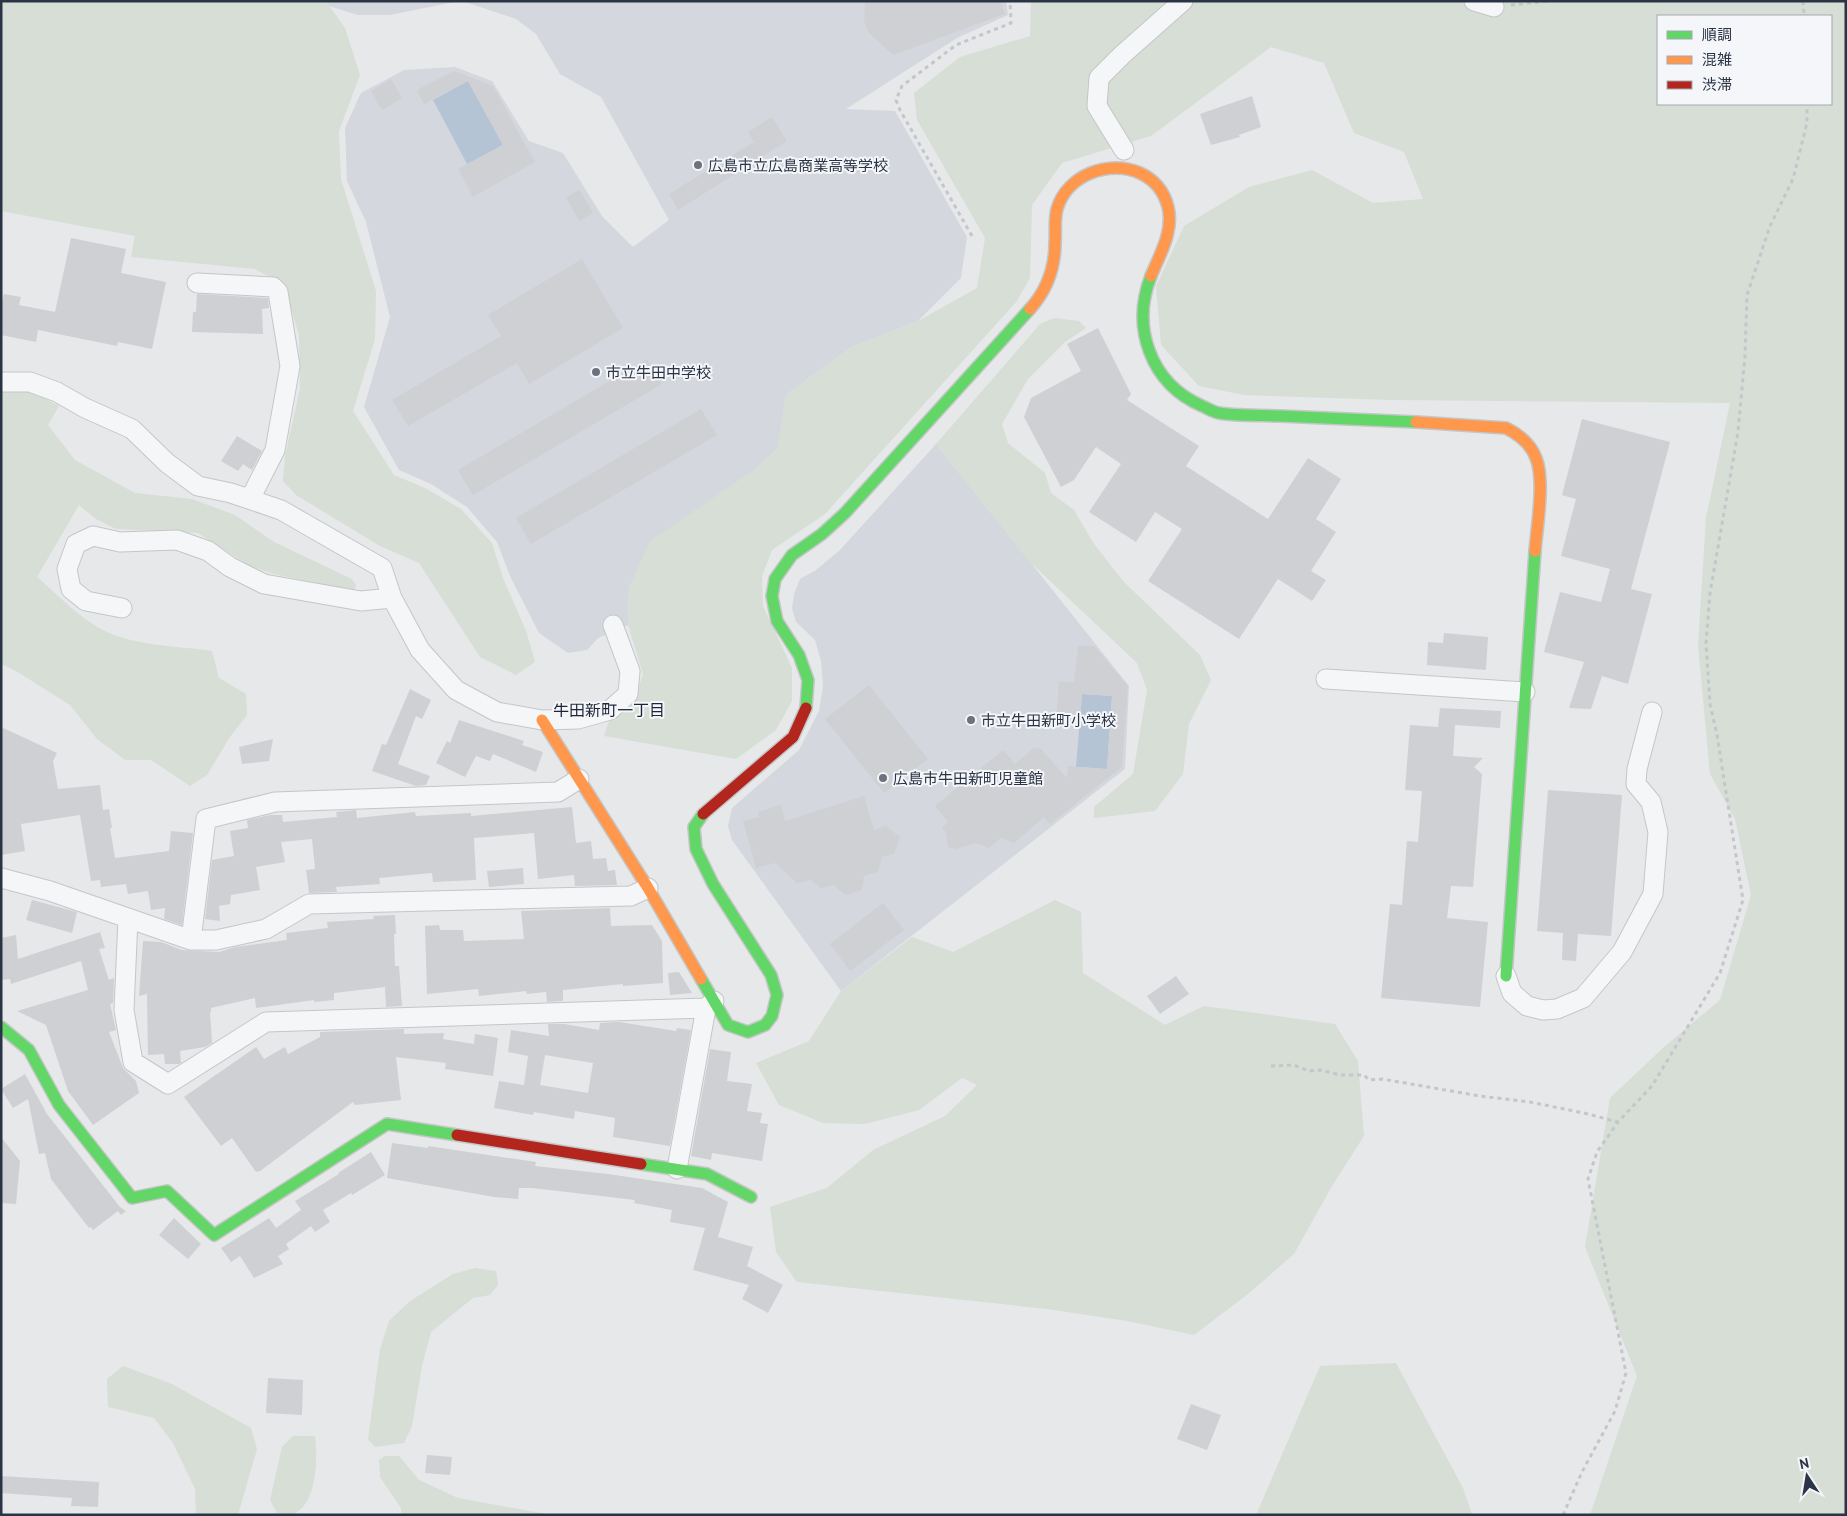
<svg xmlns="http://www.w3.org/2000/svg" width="1847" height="1516" font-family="'PT Sans','Noto Sans JP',sans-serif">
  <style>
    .built { fill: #d4d7dd }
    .green { fill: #d6ded6; fill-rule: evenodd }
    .water { fill: #b4c4d5 }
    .building { fill: #ced0d3; fill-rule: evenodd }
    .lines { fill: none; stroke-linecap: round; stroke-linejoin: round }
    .street-casing { stroke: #c4c6c8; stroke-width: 21 }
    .fast-casing { stroke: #c4c6c8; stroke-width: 14 }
    .slow-casing { stroke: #c4c6c8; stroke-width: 14 }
    .jam-casing { stroke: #c4c6c8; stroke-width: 14 }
    .path { stroke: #c5c6ca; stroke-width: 3; stroke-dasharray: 4 4; stroke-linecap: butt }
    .street { stroke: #f5f6f7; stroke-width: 19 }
    .fast { stroke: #63d668; stroke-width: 11 }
    .slow { stroke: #ff974d; stroke-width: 11 }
    .jam { stroke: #b3261e; stroke-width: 11 }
    .poi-dot { fill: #6c737f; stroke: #f4f6f9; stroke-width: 2 }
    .labels { text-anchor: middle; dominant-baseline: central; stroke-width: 4; stroke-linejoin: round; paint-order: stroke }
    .poi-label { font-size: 15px; fill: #2b3445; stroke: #f4f6f9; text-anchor: start }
    .neighbourhood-label { font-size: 16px; fill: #1d2536; stroke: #f4f6f9 }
  </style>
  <rect width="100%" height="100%" fill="#e6e8ea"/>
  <path class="built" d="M326,1h133l-69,14h-32l-29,-9z
    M462,1h544l2,14 -51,23 -111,71 49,2 72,126 -6,41 -43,43 -68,27 -64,47 -8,53 -149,138 -1,39 -30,13 -11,12 -19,3 -29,-20 -29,-57 -13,-34 -30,-35 -36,-23 -32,-14 -35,-63 26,-90 -24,-95 -19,-41 -2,-53 16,-35 43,-23 51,-3 37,14 37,60 34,12 39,63 31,31 36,-27 -68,-123 -41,-23 -24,-40 -20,-15z
    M936,444l193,242 -4,83 -284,222 -109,-151 -4,-14 4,-18 67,-58 20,-39 4,-25 -2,-25 -6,-21 -19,-18 -4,-14 2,-14 6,-15 16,-9 24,-20z"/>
  <path class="green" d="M1,1h325l19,27 15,47 -21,56 2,48 35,112 -1,48 -22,72 41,64 31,13 36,21 31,34 11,35 23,53 9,31 -19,13 -36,-18 -61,-94 -39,-17 -84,-51 -13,-14 2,-25 15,-67 -1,-54 -15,-50 -29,-16 -124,-12 4,-21 -134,-25z
    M1031,1h815v1514h-256l47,-139 -52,-129 25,-149 54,-51 56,-47 31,-105 -16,-76 -25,-45 -12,-129 8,-127 24,-115 -340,-3 -146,-5 -45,-9 -38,-41 -5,-59 28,-60 65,-39 63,-17 61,33 50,-4 -19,-47 -50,-19 -30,-70 -53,-16 -120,89 -89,27 -30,42 -2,73 -13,23 -192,213 -53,36 -10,26 1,30 29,62v33l-16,29 -40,29 -132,-23 6,-18 25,-19 8,-25 -15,-49 1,-38 21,-46 105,-72 23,-21 8,-53 64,-47 68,-27 59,-33 8,-50 -68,-118 -3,-27 46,-36 70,-21zM1658,16h173v88h-173z
    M1054,318l25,3 7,7 -21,14 -37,37 -26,45 6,19 37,30 6,20 23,17 20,34 30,38 76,73 11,25 -22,44 -6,50 -28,37 -61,7v-11l39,-33 14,-84 -10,-27 -108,-102 -93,-117 104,-120z
    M17,388l20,6 22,12 -11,19 27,35 60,33 57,6 43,16 39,27 78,37 4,6 -2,6 -80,-17 -24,-8 -52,-33 -82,-4 -20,-10 -17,-14 -42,72c22,19 44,43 70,55 30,14 72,14 105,19l7,27 27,16 1,21 -17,22 -23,38 -17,11 -39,-26h-26l-28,-21 -27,-34 -54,-34 -15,-7v-274z
    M1055,900l26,12 2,61 82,52 39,-19 131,18 23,37 6,75 -32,50 -38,68 -46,40 -54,41 -67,-14 -80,-12 -250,-27 -21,-30 -6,-45 57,-19 46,-38 72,-34 32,-31 -15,-7 -43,32 -54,14 -42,-1 -44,-18 -23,-42 53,-22 32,-50 71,-54 41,15z
    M475,1268l21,3 2,14 -8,10 -17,3 -42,34 -9,34 -10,60 -8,17 -29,4 -7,-8 12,-90 9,-28 21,-20 43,-27z
    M1396,1363l67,125 9,27h-216l64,-149z
    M123,1366l49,18 79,44 6,21 -19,66h-42l-1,-26 -22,-46 -19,-25 -46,-11 -1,-28z
    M293,1436h22c3,22 2,69 -22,78 -4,1 -11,0 -16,-1l-7,-13 12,-53z
    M385,1456h14l20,24 39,18 94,17h-151v-7l-21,-31 -1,-17z"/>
  <path class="water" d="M468,81l35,64 -36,19 -34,-64z
    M1082,694l30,2 -5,73 -31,-2z"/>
  <path class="building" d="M865,1h135l5,13 -112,41 -24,-22 -5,-12z
    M454,71l39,15 42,76 -62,35 -15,-28 45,-24 -35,-64 -44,23 -7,-14z
    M391,79l11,19 -20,12 -11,-19z
    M1252,96l9,31 -22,8 1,2 -29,8 -11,-31z
    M772,117l15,24 -109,69 -9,-16 85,-52 -6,-10z
    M580,190l13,23 -14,8 -13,-24z
    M71,238l55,11 -5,24 45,9 -14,67 -34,-7 -1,4 -79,-16 -2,12 -35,-7v-28l3,-13 17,3 -2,8 36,7z
    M582,259l41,69 -94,56 -12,-21 -109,63 -16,-26 109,-64 -13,-21z
    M197,294l71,4 1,10 -7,1 1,25 -71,-2 1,-20h3z
    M1098,328l33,66 -4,6 72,46 -13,20 82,53 40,-61 33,21 -25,40 20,13 -25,39 15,9 -14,21 -34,-22 -39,60 -91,-58 34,-52 -27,-17 -19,30 -47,-30 32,-48 -25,-17 -22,33 -13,7 -37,-70 7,-19 50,-27 -14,-27z
    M647,359l15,25 -189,111 -15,-25z
    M701,409l16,26 -186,109 -15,-26z
    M1582,419l88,23 -39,147 21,5 -24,90 -26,-8 -11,33 -22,-1 15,-46 -40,-10 16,-60 41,10 9,-33 -49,-13 15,-57 -14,-4z
    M237,436l25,15 -10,19 -9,-6 -5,7 -17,-10z
    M1444,633l44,4 -2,33 -59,-5 1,-23 15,1z
    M1078,646h16l34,40 -6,81 -72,57 -6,-7 -30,26 -13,-5 -12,10 -13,-5 -20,6 -8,-2 -2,-14 -4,-6 6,-5 -13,-16 68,-56 12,14 19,-16h6l27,30 1,-12 39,3 5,-73 -30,-2 -2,28 -24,-2 3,-38h15z
    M869,685l59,74 -44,34 -59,-74z
    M410,689l21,11 -9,19 -6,-3 -18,48 32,12 -4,9 -10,1 -44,-15 10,-27 4,1z
    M1440,708l61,3 -1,17 -45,-3 -2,31 30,2 -9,9 8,7 -9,113 -22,-1 -4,32 41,4 -8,85 -99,-9 9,-94 12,1 5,-64 11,1 4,-51 -17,-1 5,-65 28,2z
    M459,720l65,21 -2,4 21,7 -7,20 -43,-18 -3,7 -14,-5 -11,21 -29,-14 11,-22 3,2z
    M1,727l56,26 -4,8 5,28 42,-4 3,25 6,-1 3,19h-2l5,30 54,-7 2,-20 22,2 -11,92 -18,-6 1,-11 -14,2 -3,-19 -20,3 -2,-10 -25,3 -1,-7 -9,1 -11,-66 -59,9 4,27 -24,4z
    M273,739l-4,22 -27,3 -3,-17z
    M1548,790l74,5 -11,141 -33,-2 -2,27 -14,-1 1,-27 -26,-2z
    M864,796l10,34 12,-4 14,11 -6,17 -12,3 -4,15 -15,4 1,2 -2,12 -17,5 -11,-10 -13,3 -10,-8 -14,3 -22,-20 -19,5 -13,-47 16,-4 -1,-5 23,-7 4,16z
    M572,807l4,36 15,-2 2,18 13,-1 2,13 7,-1 2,15 -42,1 -1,-11 -36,4 -4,-46 -60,5 2,42 -43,2 -1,-9 -53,5 1,6 -44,3 1,5 -28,1 -3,-23 9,-1 -3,-30 -31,3 4,20 -29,5 4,23 -29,5 -1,9 -11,2 1,15 -15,-2 7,-59 22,-4 -4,-25 18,-3 -1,-8 23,-5h12l1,7 54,-5 -1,-5 20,-2 1,8 58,-6 1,4 55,-3v3z
    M523,868l1,16 -35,3 -2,-16z
    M32,900l45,12 -5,21 -46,-13z
    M883,903l21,27 -54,41 -20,-27z
    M610,908l1,18 41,-1 10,16 1,42 -40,3v-2l-60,6v11l-16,1 -1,-10 -19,2 -1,-3 -47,5 -1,-7 -51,5 -2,-68 14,-1 1,5h23l1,11 60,-2 -3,-28z
    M395,915l1,19h-2l1,32h4l3,40 -16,1 -1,-20 -51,6v7l-20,2v-2l-58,8 -1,-10 -44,10v4h-1l2,31 -7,4 -25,4 1,12 -2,1h-14l-1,-10 -16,1 -1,-61 -8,2 4,-55 18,1 21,8 37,2 16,-5 52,-7 -1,-7 42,-5 -1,-6 47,-3 -1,-3z
    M100,932l5,16 -6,1 10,31 5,-2 -1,25 -3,1 6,26 -7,2 14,36 13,13 3,12 -46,32 -25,-34 -22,-66 -29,-14 71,-21 -7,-29 -70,23 -1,-5 -9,1v-42l15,-3 2,24z
    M679,972l13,21 -22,2 -2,-22z
    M1176,976l13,18 -29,20 -13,-18z
    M619,1022l57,9 1,-3 14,2 -21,116 -57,-9 2,-19 -40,-7 -1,8 -40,-7 -1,3 -39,-7 5,-27 25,4 4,-29 -20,-4 3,-22 38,6 -1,-12h16l35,6 1,-7zM545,1055l48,8 -5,30 -48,-8z
    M404,1029v5l40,-1 -1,6 31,5 1,-10 23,4 -5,38 -48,-7 1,-6 -50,-6 5,43 -46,5 -2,-3 -93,69 -4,1 -24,-34 -11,8 -37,-49 72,-50 8,12 21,-12 3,7 32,-17v-5z
    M710,1049l21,3 -4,29 25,3 -5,27 15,2 -2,10 8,1 -6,37 -50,-8 -1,7 -20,-4z
    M25,1074l22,40 73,93 6,4 -5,4 -3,-4 -25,19 -2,-3 -2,1 -38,-49 -6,-26 -6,1 -11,-55 -15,9 -12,-19z
    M1,1137l19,24 -4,43 -15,-1z
    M392,1143l36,5v-2l108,16 -1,4 73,8 94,14 26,14 -10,35 35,10 -6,19 36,19 -15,28 -26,-14 7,-14 -56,-15 12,-42 -35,-6 2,-12 -38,-7 1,-3 -103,-12h-13l-1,11 -24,-2 -107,-19z
    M371,1152l14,23 -33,20 -1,-2 -28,17 7,12 -15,10 -4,-6 -25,18 3,5 -11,7 5,8 -29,14 -14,-22 -9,6 -10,-14 48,-30 7,10 25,-18 -6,-9 44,-27 -1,-1z
    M174,1218l27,26 -13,15 -29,-24z
    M268,1378l35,2 -1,35 -36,-2z
    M1191,1404l30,11 -14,35 -30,-11z
    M427,1455l25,2 -2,18 -25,-2z
    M1,1476l98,6 -1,25 -27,-1 1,-8 -71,-5z"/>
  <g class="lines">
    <g class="street-casing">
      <path id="street" d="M1474,1l20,6
        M1124,150l-27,-44 2,-28 23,-23 61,-54
        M197,283l76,4 5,5 12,74 -15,84 -25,49
        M1,382h29l27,10 28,16 47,21 35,34 31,23 33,7 50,17 101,58 10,30 28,52 36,40 41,22 45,8 36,-1 32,-9 18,-16 2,-23 -17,-46
        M122,608l-36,-7 -15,-12 -4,-20 9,-25 17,-8 27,6 57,-2 31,11 22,16 34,17 97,17 31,-3
        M1326,679l199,13
        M1,878l49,13 141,49h25l50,-11 43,-25 322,-8 17,-8
        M128,918l-4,92 9,52 35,22 98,-62 440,-14 8,-7
        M191,940l15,-121 69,-17 283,-10 21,-13
        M1506,976l6,17 15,13 16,4 14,-1 26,-11 39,-46 31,-58 5,-62 -7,-30 -15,-18 1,-15 15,-57
        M677,1169l29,-161"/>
    </g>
    <g class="fast-casing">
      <path id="fast" d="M1151,276c-20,51 -1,107 51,130 5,2 11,6 17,7 16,3 44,2 61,3 45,2 91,4 136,6
        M806,708l2,-28 -9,-25 -22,-34 -5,-25 3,-17 17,-24 30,-21 23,-21 185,-204
        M1506,976l29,-425
        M701,979l27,46 20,7 17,-7 7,-9 5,-21 -6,-20 -58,-91 -17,-35 -2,-22 9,-13
        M1,1027l28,23 30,55 73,93 35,-7 47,44 173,-111 70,11
        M641,1164l66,10 44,23"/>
    </g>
    <g class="slow-casing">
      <path id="slow" d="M1030,309c17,-19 25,-41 25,-66 1,-11 -1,-23 2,-34 10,-34 52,-50 83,-36 15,7 24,18 28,34 6,24 -8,47 -17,69
        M1416,422l90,6c12,6 25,16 30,30 9,22 1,68 -1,93
        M542,720l106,168 53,91"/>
    </g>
    <g class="jam-casing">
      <path id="jam" d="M703,814l90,-77 13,-29
        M457,1135l184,29"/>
    </g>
    <path class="path" d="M1803,1l1,15
      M1511,5l37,-4
      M972,236l-72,-126 -4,-10 6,-14 54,-41 55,-22 -1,-22
      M1271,1066l23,-1 15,6 12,-1 19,5h24l5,5 13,-1 98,17 50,6 54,11 34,9
      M1563,1515l19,-43 33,-61 11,-38 -38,-194 9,-27 21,-30 34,-36 68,-113 23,-73 -26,-165 -7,-31 -4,-61 4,-50 28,-161 7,-76 2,-61 23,-69 23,-47 14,-56v-19"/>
    <use href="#street" class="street"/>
    <use href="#fast" class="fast"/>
    <use href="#slow" class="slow"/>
    <use href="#jam" class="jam"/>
  </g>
  <g class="poi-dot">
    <circle cx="698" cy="165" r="5"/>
    <circle cx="596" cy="372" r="5"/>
    <circle cx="971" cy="720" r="5"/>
    <circle cx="883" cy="778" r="5"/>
  </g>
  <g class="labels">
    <g class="poi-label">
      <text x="708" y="165">広島市立広島商業高等学校</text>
      <text x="606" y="372">市立牛田中学校</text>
      <text x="981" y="720">市立牛田新町小学校</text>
      <text x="893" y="778">広島市牛田新町児童館</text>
    </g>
    <g class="neighbourhood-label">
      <text x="609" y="710">牛田新町一丁目</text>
    </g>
  </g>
  <rect width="1847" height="1516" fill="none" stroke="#2b3445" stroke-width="5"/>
  <rect x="1657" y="15" width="175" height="90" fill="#f4f6f9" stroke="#a4a8b1"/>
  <rect x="1667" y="31" width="25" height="8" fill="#63d668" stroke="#a4a8b1"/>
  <text x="1702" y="40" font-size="15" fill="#2b3445">順調</text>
  <rect x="1667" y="56" width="25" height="8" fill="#ff974d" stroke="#a4a8b1"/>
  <text x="1702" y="65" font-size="15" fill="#2b3445">混雑</text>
  <rect x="1667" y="81" width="25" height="8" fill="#b3261e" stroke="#a4a8b1"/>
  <text x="1702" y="90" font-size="15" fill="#2b3445">渋滞</text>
  <g transform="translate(1807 1476) rotate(348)" stroke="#f4f6f9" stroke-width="4" paint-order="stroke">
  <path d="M0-4L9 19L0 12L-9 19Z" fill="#2b3445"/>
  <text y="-8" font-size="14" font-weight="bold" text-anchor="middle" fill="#2b3445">N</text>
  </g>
</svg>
